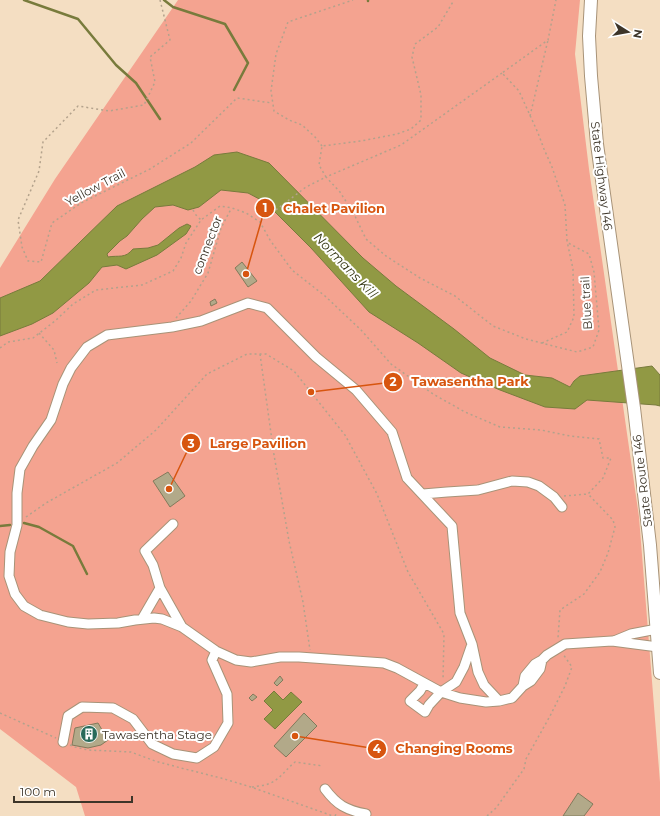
<svg xmlns="http://www.w3.org/2000/svg" width="660" height="816" font-family="Montserrat,sans-serif">
  <style>
    .green { fill: #f4a390 }
    .water { fill: #919944; stroke: #787b3c }
    .lines { fill: none; stroke-linecap: round; stroke-linejoin: round }
    .stream { stroke: #787b3c; stroke-width: 2.5 }
    .building { fill: #b2a989; stroke: #827a5b }
    .minor-casing { stroke: #a89378; stroke-width: 11 }
    .major-casing { stroke: #a89378; stroke-width: 14 }
    .path { stroke: #b3a28c; stroke-width: 1.5; stroke-dasharray: 2 3; stroke-linecap: butt }
    .minor { stroke: #fff; stroke-width: 9 }
    .major { stroke: #fff; stroke-width: 12 }
    .labels { text-anchor: middle; dominant-baseline: central; stroke-width: 4; stroke-linejoin: round; paint-order: stroke }
    .street-label { font-size: 12px; fill: #3d3529; stroke: #fff }
    .poi-label { font-size: 12px; fill: #3d3529; stroke: #fff; text-anchor: start }
    .water-label { font-size: 13px; font-style: italic; fill: #323511; stroke: #fff }
    .leader { fill: none; stroke: #d7550f; stroke-width: 1.5 }
    .callout-dot { fill: #d7550f; stroke: #fff; stroke-width: 1.5 }
    .mark-label { font-size: 12px; text-anchor: middle; font-weight: bold; fill: #fff }
    .callout-label { font-size: 13px; text-anchor: middle; font-weight: bold; fill: #d7550f; stroke: #fff; stroke-width: 4; stroke-linejoin: round; paint-order: stroke }
  </style>
  <rect width="100%" height="100%" fill="#f4dec2"/>
  <path class="green" d="M178,0h402l-5,54 14,115 50,348 21,265v34h-575l-9,-29 -76,-58v-461l55,-89z"/>
  <path class="water" d="M237,152l32,11 94,95 33,28 58,43 36,29 35,17 27,3 18,9 4,-6 6,-5 72,-10 8,9v31l-4,-1 -69,-5 -12,9 -30,-2 -45,-17 -39,-17 -43,-30 -49,-31 -58,-64 -46,-46 -17,-9 -27,-3 -22,17 -11,3 -15,-5 -18,2 -13,12 -15,17 -7,5 -13,13 1,3c11,-2 17,2 25,-8l15,-1 10,-3 21,-17 8,-4 4,2 -5,8 -29,21 -31,14 -9,-4 -15,2 -13,16 -36,30 -21,11 -32,12v-38l40,-17 77,-75 78,-39 19,-12z
    M274,691l9,9 8,-8 11,10 -27,27 -11,-10 9,-9 -9,-9z"/>
  <g class="lines">
    <path class="stream" d="M24,0l54,19 38,46 20,18 24,36
      M164,0l9,7 52,17 23,39 -14,27
      M368,0v1
      M24,523l15,4 34,19 14,28
      M0,526l10,-1"/>
  </g>
  <path class="building" d="M242,262l15,19 -9,6 -13,-19z
    M215,299l2,4 -6,3 -1,-4z
    M168,472l17,24 -15,11 -17,-26z
    M280,676l3,4 -6,6 -3,-3z
    M253,694l4,3 -5,4 -3,-3z
    M304,713l13,13 -31,31 -12,-11z
    M98,723l10,17 -7,5 -13,3 -16,-3 3,-17z
    M578,793l15,11 -9,12h-21z"/>
  <g class="lines">
    <g class="minor-casing">
      <path id="minor" d="M423,494l24,-2 31,-2 34,-9 16,1 11,4 15,11 8,10
        M173,524l-28,27 8,14 7,23 22,39
        M142,619l18,-31
        M614,641l17,-7 26,-5
        M472,644l6,28 6,13 15,16
        M424,684l-4,7 -10,10 15,11 4,-7 12,-13 15,-10 8,-15 8,-23 -12,-31 -8,-87 -45,-48 -15,-46 -36,-42 -40,-33 -49,-49 -19,-5 -47,18 -29,6 -65,8 -20,12 -16,21 -8,16 -12,36 -18,26 -13,23 -3,24v32l-7,27 -1,24 6,18 9,12 16,9 28,7 20,2 30,-1 17,-3 19,-2 8,1 20,8 34,24 20,9 15,2 29,-5h19l85,6 13,5 44,24 19,6 26,4 13,-1 13,-3 11,-12 2,-10 10,-12 7,-4 5,-5 18,-11 47,-3 46,6
        M523,686l8,-5 9,-12 2,-9
        M63,742l5,-26 14,-9 31,1 20,11 19,25 21,10 24,4 17,-11 14,-24 -1,-29 -15,-34 4,-9
        M325,789c12,16 21,21 41,25"/>
    </g>
    <g class="major-casing">
      <path id="major" d="M591,0l-2,36 2,40 6,68 37,264 16,137 10,128"/>
    </g>
    <path class="path" d="M160,0l10,40 -20,17 5,25 -11,23 -35,6 -31,-5 -35,36 -4,29 -21,49 4,27 6,14 13,1 11,-39 29,-20 69,-34 41,-26 46,-45 35,5
      M502,73l-101,72 -75,32 14,15 14,22 12,25 20,17 34,22 35,18 38,30 33,13 51,13 16,-5 6,-17 -5,-58 -5,-18 -19,-10 -3,-3 -2,-36 -13,-38 -8,-18 -6,-16 -19,-42 -17,-18 46,-33 8,-40
      M530,116l18,-76
      M322,146l-7,-9 -13,-12 -13,-5 -15,-9 -3,-20 5,-37 12,-32 65,-22
      M193,210l3,5 5,5
      M260,222l46,-35 20,-10 -7,-12 3,-19 39,-5 36,-7 14,-5 10,-9v-25l-9,-38 3,-13 23,-17 16,-27
      M176,318l15,-17 17,-28 13,-45 10,-19
      M39,333l15,17 3,13
      M542,343l25,-11 7,-15 -1,-48 -6,-28
      M0,348l8,-6 25,-4 22,-17 18,-17 23,-14 46,-5 31,-14 8,-13 5,-15 15,-23 19,-14 12,2 14,5 14,9 10,18 22,30 33,26 36,34 30,34 42,30 32,18 35,15 41,3 29,6 29,3 4,19h8l-8,20 -15,16 25,26 2,7 -7,26 -8,19 -16,22 -24,16 -2,28
      M260,354l14,101 15,86 14,61 7,48
      M564,496l24,-2
      M26,517l20,-14 71,-40 39,-33 51,-56 40,-20h19l28,17 51,64 32,59 31,78 36,62 -1,46
      M0,713l56,25
      M70,745l5,2 13,3 43,2 24,9 26,7 40,10 30,9 82,29
      M252,787c5,-1 11,-1 16,-3 12,-4 18,-15 27,-22l28,4
      M335,816l2,-4
      M487,816l9,-8 28,-39 2,-10 24,-43 15,-30 7,-19 -9,-13"/>
    <use href="#minor" class="minor"/>
    <use href="#major" class="major"/>
  </g>
  <defs>
    <g id="building-disc" transform="scale(0.9)"><circle r="9.5" fill="#286a5a" stroke="#fff"/><path d="M-4-6H4V6H1V3H-1V6H-4ZM-2.5-4.3h1.7v1.8h-1.7ZM.8-4.3h1.7v1.8H.8ZM-2.5-1h1.7V.8h-1.7ZM.8-1h1.7V.8H.8Z" fill="#fff"/></g>
  </defs>
  <g fill-rule="evenodd">
    <use href="#building-disc" x="89" y="734"/>
  </g>
  <g class="labels">
    <g class="street-label">
      <text transform="translate(602 176) rotate(83)">State Highway 146</text>
      <text transform="translate(95 187) rotate(-28)">Yellow Trail</text>
      <text transform="translate(207 245) rotate(-69)">connector</text>
      <text transform="translate(586 303) rotate(-93)">Blue trail</text>
      <text transform="translate(642 481) rotate(-97)">State Route 146</text>
    </g>
    <g class="poi-label">
      <text x="102" y="734">Tawasentha Stage</text>
    </g>
    <g class="water-label">
      <text transform="translate(346 265) rotate(46)">Normans Kill</text>
    </g>
  </g>
  <path class="leader" d="M246 274L265 208M311 392L393 382M169 489L191 443M295 736L377 749"/>
  <g class="callout-dot">
    <circle cx="246" cy="274" r="4"/>
    <circle cx="311" cy="392" r="4"/>
    <circle cx="169" cy="489" r="4"/>
    <circle cx="295" cy="736" r="4"/>
    <circle cx="265" cy="208" r="10"/>
    <circle cx="393" cy="382" r="10"/>
    <circle cx="191" cy="443" r="10"/>
    <circle cx="377" cy="749" r="10"/>
  </g>
  <g class="mark-label">
    <text x="265" y="212">1</text>
    <text x="393" y="386">2</text>
    <text x="191" y="448">3</text>
    <text x="377" y="753">4</text>
  </g>
  <g class="callout-label">
    <text x="334" y="213">Chalet Pavilion</text>
    <text x="470" y="386">Tawasentha Park</text>
    <text x="258" y="448">Large Pavilion</text>
    <text x="454" y="753">Changing Rooms</text>
  </g>
  <g transform="translate(628 32) rotate(101)" stroke="#ffffff" stroke-width="3" paint-order="stroke">
  <path d="M0-3L7 15L0 10L-7 15Z" fill="#3d3529"/>
  <text y="-6" font-size="11" font-weight="bold" text-anchor="middle" fill="#3d3529">N</text>
  </g>
  <path d="M14 796v6h118v-6" fill="none" stroke="#3d3529" stroke-width="2"/>
  <text x="20" y="796" font-size="12" fill="#3d3529" stroke="#ffffff" stroke-width="3" paint-order="stroke">100 m</text>
</svg>
